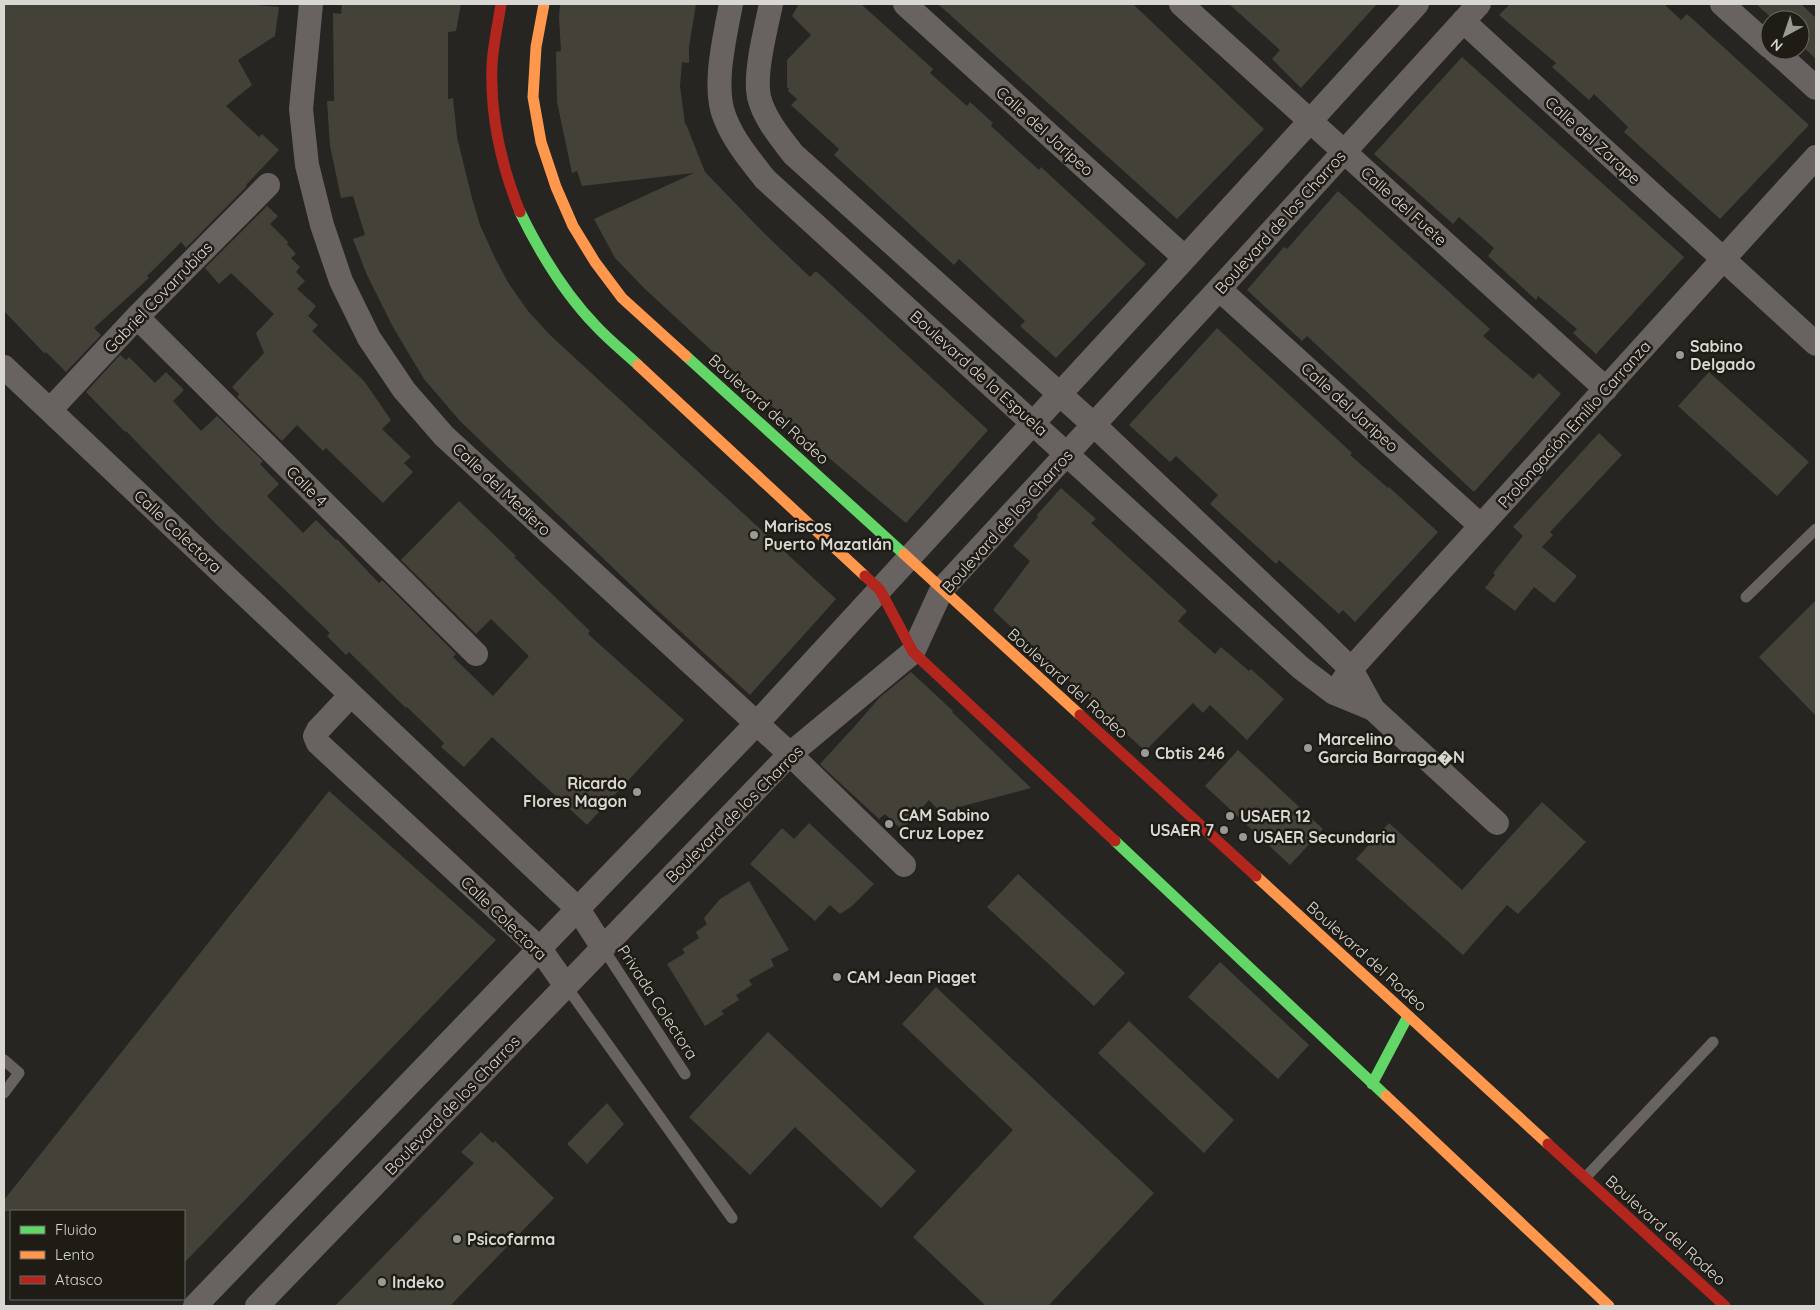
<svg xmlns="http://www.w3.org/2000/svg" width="1820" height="1310" font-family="Quicksand,sans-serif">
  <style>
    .building { fill: #444138 }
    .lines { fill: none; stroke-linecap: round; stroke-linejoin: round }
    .lane { stroke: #686261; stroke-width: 11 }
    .street { stroke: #686261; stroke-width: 24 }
    .fast { stroke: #63d668; stroke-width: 11 }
    .slow { stroke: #ff974d; stroke-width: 11 }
    .jam { stroke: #b3261e; stroke-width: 11 }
    .poi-dot { fill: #9a9994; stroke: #1f1c16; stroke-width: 2 }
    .labels { text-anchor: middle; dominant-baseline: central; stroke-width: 5; stroke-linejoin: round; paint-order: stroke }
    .street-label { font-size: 16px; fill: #d9d7d2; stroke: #1f1c16 }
    .poi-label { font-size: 16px; font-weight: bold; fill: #d9d7d2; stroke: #1f1c16; text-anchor: start }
  </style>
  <rect width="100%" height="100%" fill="#262521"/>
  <path class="building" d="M4,4h243l32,3 -4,29 -37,24 14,25 -26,21 33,31 3,-3 17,16 -33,35 1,1 -61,62 -5,-6 -34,34 2,2 -55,50 7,7 -35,37 -20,-20 -1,2 -41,-43z
    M342,4h119l-5,27 -8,1v67l5,-1 4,39 15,61 8,27 15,33 14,26 19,27 22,24 286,264 -86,96 -94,-86 -196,-188 -36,-42 -31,-52 -26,-52 -14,-36 12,-4 -12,-39 -12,2 -11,-52 -3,-45h7l-1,-88 8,1z
    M560,4h136l-7,43v16l-7,-1 -2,24 5,38h1l19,48 59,61 46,44 6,-6 172,159 -82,93 -90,-76 -171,-158 -30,-31 -21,-39 100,-46 -112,13 -5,-15 -5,2 -15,-71 -1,-50 5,-1 -2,-33z
    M799,4h62l72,65 -3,4 37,33 3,-4 23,21 -2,3 48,44 2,-3 105,97 -90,94 -36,-32 5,-5 -66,-62 -5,6 -120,-110 5,-6 -48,-44 6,-6 -9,-8 1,-2 -2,-2v-27l24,-25 -19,-19z
    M938,4h195l131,125 -87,90z
    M1229,4h148l-76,84 -29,-29 8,-9z
    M1510,4h154l17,16 6,-6 122,111 -89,94 -96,-87 4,-5 -34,-33 -5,6 -37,-33 4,-4 -57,-48z
    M1756,4h45l15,14v41l-16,-15v-24h-26z
    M1462,57l222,200 -88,97 -23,-21 4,-4 -39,-33 -2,4 -48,-44 6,-8 -35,-31 -6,7 -79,-70z
    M1338,191l152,138 -7,7 50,43 6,-6 22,21 -87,98 -167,-156 -5,5 -55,-51 37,-43 3,2z
    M267,206l11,10 -8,8 18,18 -1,2 9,10 -5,4 9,9 -4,5 9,9 -8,8 19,17 -8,10 10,9 -6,6 52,50 27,39 -9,9 29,28 -7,6 9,9 -30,31 -57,-55 -3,3 -26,-26 -15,16 -45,-44 2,-3 -7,-7 32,-34 -8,-20 18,-19 -43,-41 -12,11 -14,-16z
    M1217,328l135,125 -2,2 38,33 1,-1 49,45 -83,90 -12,-12 -4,4 -60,-54 -3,4 -66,-60 8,-9 -42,-39 -6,6 -41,-37z
    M120,355l6,5 3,-3 26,26 11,-11 18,18 -11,11 28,30 16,-15 46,45 -3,3 19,20 -12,12 36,37 13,-13 20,20 1,-1 42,44 3,-3 74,74 -3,3 40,39 36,-40 -38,-37 -15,15 -75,-74 58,-59 57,55 -2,1 76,74 -2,3 96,86 -97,105 -95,-88 -28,30 -23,-20 3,-4 -37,-36 -1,1 -57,-56 -3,3 -19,-19 3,-3 -113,-108 -91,-94 -1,1 -39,-40z
    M1709,372l100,90 -32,34 -99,-90z
    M1599,433l23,22 -72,77 3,3 -11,12 35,29 -23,27 -20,-16 -19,24 -30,-23 10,-13 -2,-2 30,-37 -10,-9z
    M1061,488l35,31 -5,4 96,88 -9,10 37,33 6,-7 28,24 2,-2 33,30 -37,41 -37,-35 -7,8 -10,-10 -48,48 -152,-141 37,-49 -17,-15 25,-29 -1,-2z
    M1816,600v116l-57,-59z
    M911,672l42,39 -1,1 79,76 -72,19 -16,8 -14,-15 -27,30 -17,-16 -6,5 -54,-50 -5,-5 34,-37 26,-30z
    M1238,750l85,79 -33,36 -85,-79z
    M329,791l167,149 -312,323v-52h-180v-11z
    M1542,802l44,40 -68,72 -11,-9 -44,50 -107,-96 33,-36 73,67z
    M809,823l65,61 -23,23 -11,7 -10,-9 -15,16 -65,-57 32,-36 12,11z
    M1018,874l107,99 -31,33 -107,-99z
    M749,881l40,69 -18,9 3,7 -25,14 3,5 -16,10 3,5 -18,11 3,3 -19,12 -38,-62 18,-11 -3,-4 17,-11 -3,-6 11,-8 -3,-6 16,-19z
    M1220,962l89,83 -31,34 -90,-82z
    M936,987l218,206 -106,113h-62l-73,-69 100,-107 -111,-106z
    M1129,1021l105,99 -30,33 -106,-100z
    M768,1032l148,139 -35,37 -86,-81 -45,48 -61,-58z
    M607,1103l17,21 -37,40 -20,-20z
    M481,1132l12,11 2,-2 59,57 -104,108h-115l139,-143 -13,-11z"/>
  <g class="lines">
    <path class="lane" d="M1746,597l70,-68
      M603,948l82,126
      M566,986l166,232
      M4,1060l15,13 -15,20
      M1585,1178l128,-136"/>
    <path class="street" d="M311,4l-10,105 6,56 15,60 19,56 28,57 35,52 40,46 346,318 114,111
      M731,4c-6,32 -19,84 -6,114 9,23 25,42 40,61l536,489 33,25 39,16
      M771,4c-5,24 -17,69 -12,93 5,21 21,40 34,57l301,271 220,208 37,36 22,40 124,114
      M905,4l280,254
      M1181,4l425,385
      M1722,4l48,43
      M1463,21l353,323
      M1774,50l42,38
      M1219,289l262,237
      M137,317l339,337
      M4,367l574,542 25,39
      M50,410l87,-93 131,-132
      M1342,682l9,-13 465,-512
      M351,695l-33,35 -3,6 3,7 222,206 26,37
      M195,1306l562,-583 428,-465 232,-254
      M257,1306l533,-552 123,-102 29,-63 277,-300 260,-285"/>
    <path class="fast" d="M520,212c20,41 44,81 76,114 13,14 28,26 42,39
      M686,356l218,198
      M1115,841l271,255
      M1372,1084l36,-68"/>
    <path class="slow" d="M544,4l-8,43 -3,50 8,45 15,45 17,39 22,36 27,36 64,58
      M638,365l227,211
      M904,554l176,161
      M1256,876l292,268
      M1386,1096l223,210"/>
    <path class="jam" d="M501,4c-3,20 -8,41 -9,61 -2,50 9,100 28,147
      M865,576l15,14 33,62 202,189
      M1080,715l176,161
      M1548,1144l177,162"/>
  </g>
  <g class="poi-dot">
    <circle cx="1680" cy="355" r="5"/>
    <circle cx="754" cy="535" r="5"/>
    <circle cx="1308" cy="748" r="5"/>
    <circle cx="1145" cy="753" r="5"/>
    <circle cx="637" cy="792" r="5"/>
    <circle cx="1230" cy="816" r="5"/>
    <circle cx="889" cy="824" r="5"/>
    <circle cx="1224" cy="830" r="5"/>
    <circle cx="1243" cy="837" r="5"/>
    <circle cx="837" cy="977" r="5"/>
    <circle cx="457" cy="1239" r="5"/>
    <circle cx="382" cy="1282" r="5"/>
  </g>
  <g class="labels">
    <g class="street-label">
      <text transform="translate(1045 131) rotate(42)">Calle del Jaripeo</text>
      <text transform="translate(1593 140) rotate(42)">Calle del Zarape</text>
      <text transform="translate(1404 206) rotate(42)">Calle del Fuete</text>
      <text transform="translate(1280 222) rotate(-48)">Boulevard de los Charros</text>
      <text transform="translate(158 297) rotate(-46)">Gabriel Covarrubias</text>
      <text transform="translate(979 373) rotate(42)">Boulevard de la Espuela</text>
      <text transform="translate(1350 407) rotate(42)">Calle del Jaripeo</text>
      <text transform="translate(769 409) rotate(42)">Boulevard del Rodeo</text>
      <text transform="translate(1574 424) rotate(-48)">Prolongación Emilio Carranza</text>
      <text transform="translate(307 486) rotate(45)">Calle 4</text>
      <text transform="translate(502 489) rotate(43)">Calle del Mediero</text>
      <text transform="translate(1007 521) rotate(-48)">Boulevard de los Charros</text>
      <text transform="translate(178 531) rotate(43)">Calle Colectora</text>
      <text transform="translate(1068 683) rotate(42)">Boulevard del Rodeo</text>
      <text transform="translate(734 814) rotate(-45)">Boulevard de los Charros</text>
      <text transform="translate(504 918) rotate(44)">Calle Colectora</text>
      <text transform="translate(1367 956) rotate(42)">Boulevard del Rodeo</text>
      <text transform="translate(658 1002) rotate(57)">Privada Colectora</text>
      <text transform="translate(452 1105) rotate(-46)">Boulevard de los Charros</text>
      <text transform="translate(1666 1230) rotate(42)">Boulevard del Rodeo</text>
    </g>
    <g class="poi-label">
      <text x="1690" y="346">Sabino<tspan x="1690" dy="18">Delgado</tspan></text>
      <text x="764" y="526">Mariscos<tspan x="764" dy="18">Puerto Mazatlán</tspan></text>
      <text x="1318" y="739">Marcelino<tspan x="1318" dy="18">Garcia Barraga�N</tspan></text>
      <text x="1155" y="753">Cbtis 246</text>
      <text x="627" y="783" text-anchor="end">Ricardo<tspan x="627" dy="18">Flores Magon</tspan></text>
      <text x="899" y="815">CAM Sabino<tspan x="899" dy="18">Cruz Lopez</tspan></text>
      <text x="1240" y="816">USAER 12</text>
      <text x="1214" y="830" text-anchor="end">USAER 7</text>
      <text x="1253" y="837">USAER Secundaria</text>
      <text x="847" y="977">CAM Jean Piaget</text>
      <text x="467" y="1239">Psicofarma</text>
      <text x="392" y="1282">Indeko</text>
    </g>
  </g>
  <rect width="1820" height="1310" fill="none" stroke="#d9d7d2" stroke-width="10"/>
  <rect x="10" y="1210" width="175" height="90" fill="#1f1c16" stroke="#696761"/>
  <rect x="20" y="1226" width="25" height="8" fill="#63d668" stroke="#696761"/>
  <text x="55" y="1235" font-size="15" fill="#d9d7d2">Fluido</text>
  <rect x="20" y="1251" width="25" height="8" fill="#ff974d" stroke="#696761"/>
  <text x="55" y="1260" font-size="15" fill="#d9d7d2">Lento</text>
  <rect x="20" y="1276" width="25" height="8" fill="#b3261e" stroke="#696761"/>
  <text x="55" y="1285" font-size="15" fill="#d9d7d2">Atasco</text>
  <g transform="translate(1785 35) rotate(220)"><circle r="24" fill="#1f1c16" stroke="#696761"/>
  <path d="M0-4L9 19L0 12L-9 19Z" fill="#9a9994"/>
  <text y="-8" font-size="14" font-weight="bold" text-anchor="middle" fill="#d9d7d2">N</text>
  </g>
</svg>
